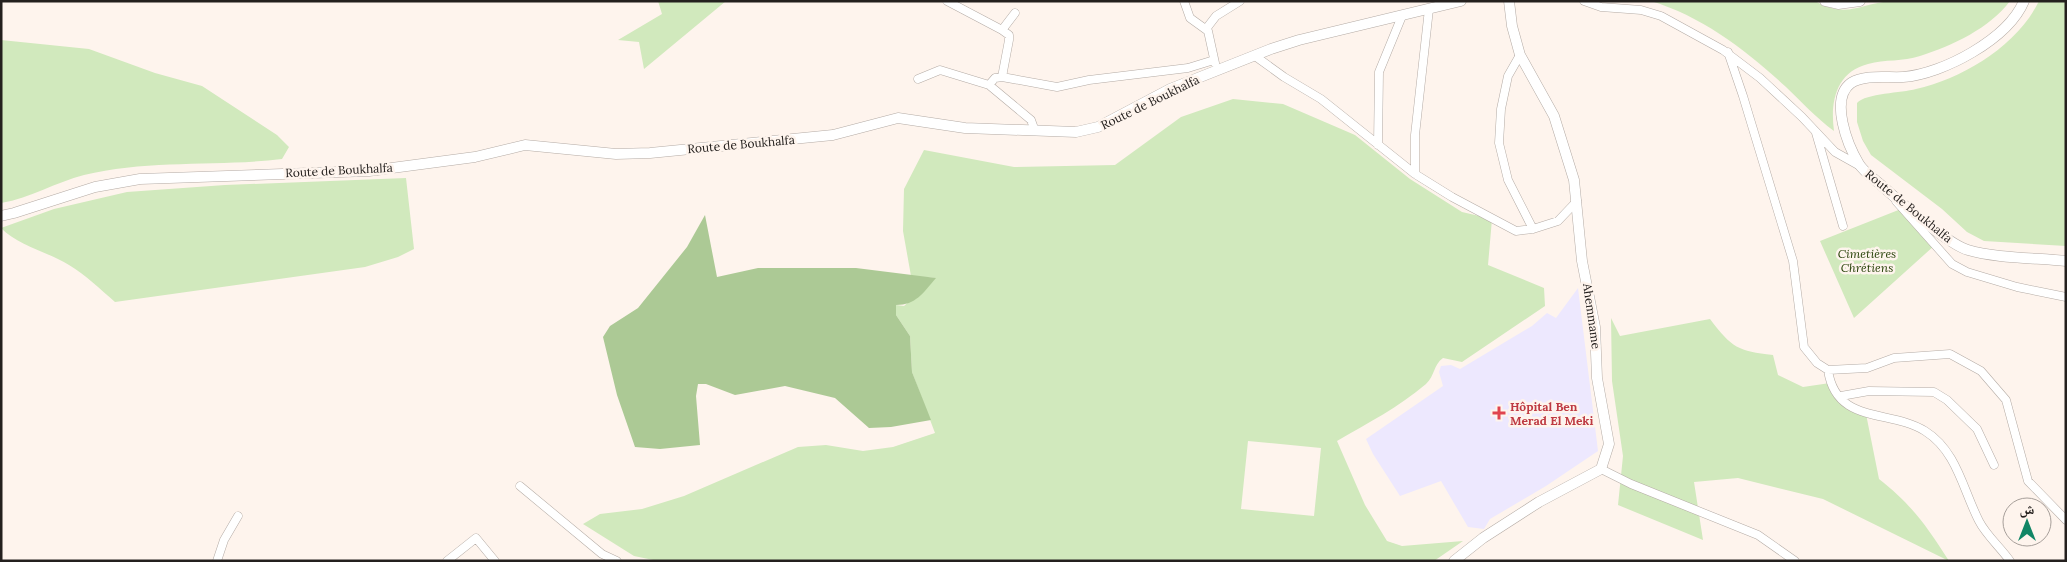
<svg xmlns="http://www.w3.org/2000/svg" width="2067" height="562" font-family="Lora,'Noto Naskh Arabic',serif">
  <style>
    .medical { fill: #ede8fe }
    .green { fill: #d1e9bd; fill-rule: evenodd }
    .forest { fill: #acc995 }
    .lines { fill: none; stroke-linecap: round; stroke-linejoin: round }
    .street-casing { stroke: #b4aba5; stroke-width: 9 }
    .secondary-casing { stroke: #b4aba5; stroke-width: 11 }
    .street { stroke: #fff; stroke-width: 8 }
    .secondary { stroke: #fff; stroke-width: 10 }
    .health-dot { fill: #e0444e; stroke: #fef4ed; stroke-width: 2 }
    .labels { text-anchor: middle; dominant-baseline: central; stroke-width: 5; stroke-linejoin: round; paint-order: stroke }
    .street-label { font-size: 12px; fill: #24201e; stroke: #fef4ed }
    .park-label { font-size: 12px; font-style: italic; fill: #284209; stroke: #fef4ed }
    .health-label { font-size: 12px; font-weight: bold; fill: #be3a42; stroke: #fef4ed; text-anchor: start }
  </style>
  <rect width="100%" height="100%" fill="#fef4ed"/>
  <path class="medical" d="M1578,288l20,163 -52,35 -56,33 -6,10 -16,-2 -27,-46 -41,15 -27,-42 -7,-15 77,-53 -4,-14 2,-6 10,-1 9,4 72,-43 15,-13 9,5z"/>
  <path class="green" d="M658,1h68l-82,68 -5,-27 -21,-2 44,-26z
    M1651,1h164c32,18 44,3 75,0 39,-1 81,0 120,0 -20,27 -58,45 -90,55 -17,6 -35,3 -52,8 -32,8 -38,38 -34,67 -18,-13 -33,-30 -48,-44 -40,-37 -83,-70 -135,-86z
    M2039,1h27v245l-82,-5 -17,-9 -25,-23 -71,-54 -8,-14 -6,-19v-19c9,-10 45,-10 59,-14 47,-11 101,-43 123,-88z
    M1,40l88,9 66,24 47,13 75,49 12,12 -7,12c-65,8 -133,0 -198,16 -28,7 -53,23 -83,28z
    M1233,99l50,5 72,31 55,44 52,33 30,7 -4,46 56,23 1,18 -83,56 -19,-4c-10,7 -8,18 -17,26 -27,23 -58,39 -89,57l28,64 22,36 15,5 61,-5 -29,20h-776l-24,-5 -51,-32 17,-10 42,-5 42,-13 114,-49 28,-2 37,6 30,-4 42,-14 -23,-61 -2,-36 -14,-21v-10l8,1 31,-28 -24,-2 -8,-45 1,-42 20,-39 90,17 101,-2 66,-48zM1248,441l73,7 -7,68 -73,-7z
    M406,178l8,71 -16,8 -33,10 -250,35c-15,-13 -29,-27 -46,-37 -21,-13 -52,-20 -68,-37l53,-19 73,-17 98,-7z
    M1901,209l34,36 -81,73 -34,-77z
    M1611,318l9,18 90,-17c22,29 28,32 63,36l5,20 25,12 27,-4 11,13 25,18 13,65c33,26 47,46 70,82l-126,-62 -85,-21 -44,4 9,58 -85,-35 5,-49 -11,-75z"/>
  <path class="forest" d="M705,215l12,62 41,-9h98l80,10c-13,15 -20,27 -40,27v10l14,21 2,36 19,48 -40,7 -22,1 -34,-30 -50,-12 -50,9 -29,-11h-8l-2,12 4,49 -40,4 -25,-2 -18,-52 -14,-58 7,-11 28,-18 49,-61z"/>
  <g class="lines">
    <g class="street-casing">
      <path id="street" d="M947,1l55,29
        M1184,1l6,17 18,13 7,32
        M1584,1l17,6 40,3 20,6 62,34 37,28 42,39 33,35 25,14
        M1206,29l10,-13 24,-15
        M1728,52l15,44 50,165 11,86 13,16 11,7c8,55 62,39 97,61 32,20 38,59 54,90 7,14 22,27 31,40
        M1520,55l-12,21 -7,33 -2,34 9,37 25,49
        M1255,56l29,21 37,22 94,75 37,23 64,34 17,-2 25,-8 19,-20
        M1002,77l7,-37v-5l-7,-5 13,-17
        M918,79l22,-9 49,15
        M1035,131l-4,-11 -42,-35 6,-7 7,-1 55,10 32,-7 99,-12 26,-8
        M1816,133l27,93
        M1378,145l1,-73 23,-56
        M1415,174v-39l14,-126
        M1896,201l56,63 15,8 50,15 49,10
        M1828,370l39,-2 27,-10 56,-4 31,17 25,29 22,81 38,39
        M1841,396l28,-5 65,1 13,8 30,29 17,36
        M1601,469l30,15 127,51 37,26
        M520,486l82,68 15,7
        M217,561l7,-21 14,-24
        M447,561l29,-23 19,23"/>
    </g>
    <g class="secondary-casing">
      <path id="secondary" d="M1825,1l13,3 22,-3
        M2024,1c-16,38 -81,73 -121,76 -15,1 -38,-3 -52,6 -22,16 -3,63 8,81 5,8 14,14 22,21 18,16 66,59 87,65 26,8 69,8 98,11
        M1,216l13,-3 81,-26 45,-8 229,-8 106,-14 50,-12 91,9 34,-1 183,-18 65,-17 67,10 111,4 22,-5 72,-38 101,-40 28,-9 162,-39
        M1454,561l29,-23 56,-36 62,-33 8,-25 -12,-66 -2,-51 -13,-66 -8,-81 -20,-64 -34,-61 -8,-29 -3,-25"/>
    </g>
    <use href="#street" class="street"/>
    <use href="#secondary" class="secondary"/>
  </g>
  <path class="health-dot" d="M1496.5 405.5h5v5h5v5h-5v5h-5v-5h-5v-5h5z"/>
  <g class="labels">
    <g class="street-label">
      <text transform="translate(1150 102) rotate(-26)">Route de Boukhalfa</text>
      <text transform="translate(741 144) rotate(-5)">Route de Boukhalfa</text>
      <text transform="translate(339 170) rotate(-3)">Route de Boukhalfa</text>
      <text transform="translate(1909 206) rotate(39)">Route de Boukhalfa</text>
      <text transform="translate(1592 316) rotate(82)">Ahemmame</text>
    </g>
    <g class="park-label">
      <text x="1867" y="253">Cimetières<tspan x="1867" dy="14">Chrétiens</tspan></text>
    </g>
    <g class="health-label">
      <text x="1510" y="406">Hôpital Ben<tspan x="1510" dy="14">Merad El Meki</tspan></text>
    </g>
  </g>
  <rect width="2067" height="562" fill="none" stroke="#24201e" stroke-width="5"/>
  <g transform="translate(2027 522)"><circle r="24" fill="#fef4ed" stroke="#a79f9a"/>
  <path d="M0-4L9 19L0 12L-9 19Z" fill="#118666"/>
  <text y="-8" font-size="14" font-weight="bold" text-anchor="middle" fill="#24201e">ش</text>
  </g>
</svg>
